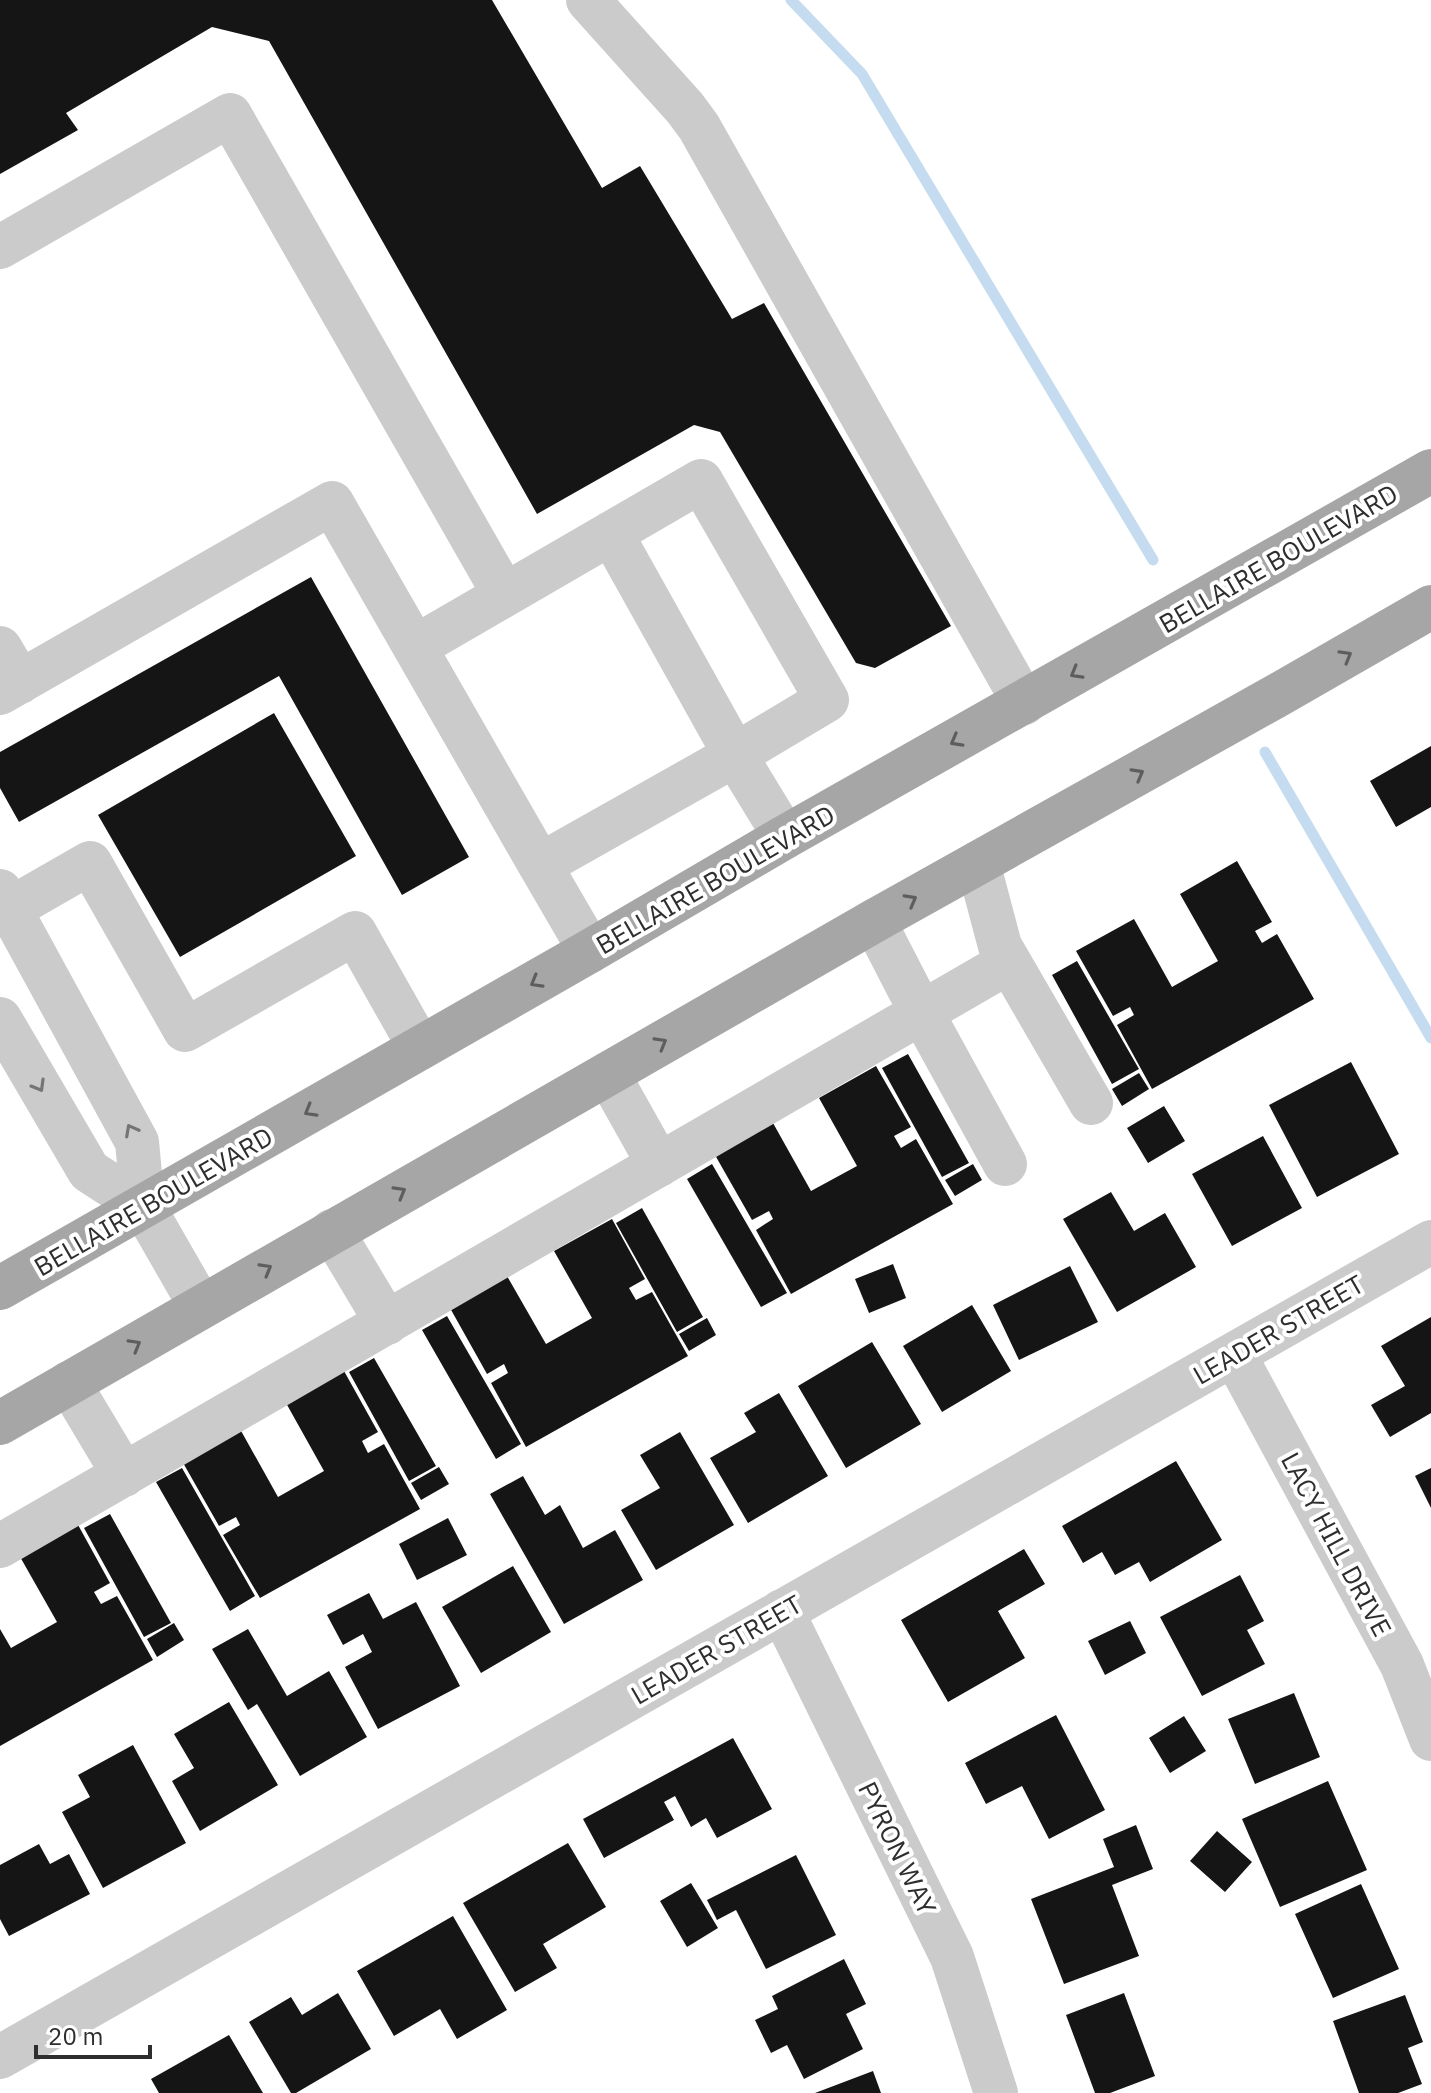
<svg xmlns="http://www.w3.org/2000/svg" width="1431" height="2093" font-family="'IBM Plex Sans',sans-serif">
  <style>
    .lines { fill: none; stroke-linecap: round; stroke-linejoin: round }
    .stream { stroke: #c5dbef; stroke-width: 11 }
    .building { fill: #151515 }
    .minor { stroke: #cbcbcb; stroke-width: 44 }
    .major { stroke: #a6a6a6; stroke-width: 44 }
    .oneway { stroke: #5e5e5e }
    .oneway2 { stroke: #757575 }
    .labels { text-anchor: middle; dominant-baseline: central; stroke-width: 8; stroke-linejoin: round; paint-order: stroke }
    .street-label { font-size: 26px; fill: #2e2e2e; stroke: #fff }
  </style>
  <rect width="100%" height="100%" fill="#fff"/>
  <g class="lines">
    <path class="stream" d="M791,0l71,74 291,486
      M1265,752l166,286"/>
  </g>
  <path class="building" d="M0,0h492l110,188 38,-22 92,153 32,-16 187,323 -76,42 -19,-5 -136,-231 -26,-7 -157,89 -268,-473 -57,-14 -146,86 12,17 -78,44z
    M311,577l158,280 -67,38 -123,-219 -260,146 -19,-34v-36z
    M274,713l82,143 -176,101 -82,-142z
    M1431,746v61l-35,20 -26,-46z
    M1237,861l35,61 -17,9 7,12 15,-9 37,65 -162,90 -35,-64 17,-10 -4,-8 -17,9 -37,-65 58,-32 38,68 46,-26 -38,-67z
    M1077,961l62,108 -27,15 -60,-109z
    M908,1054l61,109 -27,14 -60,-109z
    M1351,1062l48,92 -82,43 -48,-92z
    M876,1066l35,61 -17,9 7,12 15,-9 37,65 -162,90 -35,-64 17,-11 -4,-8 -17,9 -37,-65 58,-32 38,68 46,-25 -38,-68z
    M1139,1073l10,16 -27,17 -10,-17z
    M1164,1106l21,35 -37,22 -21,-35z
    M1263,1136l39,72 -70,38 -40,-72z
    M712,1164l75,129 -26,14 -74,-128z
    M973,1164l9,16 -27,16 -10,-16z
    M1111,1192l23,39 31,-18 31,54 -79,45 -54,-93z
    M642,1208l61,109 -26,15 -61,-109z
    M612,1219l33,60 -16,9 7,12 16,-8 36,64 -162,91 -35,-64 17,-10 -4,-9 -17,10 -37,-66 57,-32 39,68 46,-26 -38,-67z
    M893,1264l13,34 -37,15 -14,-34z
    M1070,1266l28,56 -79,38 -26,-55z
    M972,1305l39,66 -69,41 -39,-66z
    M447,1316l74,128 -25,15 -74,-129z
    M1431,1317v96l-41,24 -19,-32 34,-19 -24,-40z
    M707,1318l9,17 -27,16 -10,-17z
    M872,1342l49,82 -75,44 -48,-82z
    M374,1358l62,108 -27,15 -60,-109z
    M344,1371l34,61 -16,9 6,12 16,-9 36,65 -160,89 -37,-63 17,-10 -4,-8 -17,9 -37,-65 58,-32 38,68 46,-26 -38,-68z
    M779,1393l49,83 -80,47 -38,-65 46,-26 -12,-19z
    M680,1432l54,93 -78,45 -35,-60 39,-22 -20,-33z
    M1176,1461l46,79 -72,42 -11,-20 -24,13 -13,-23 -19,11 -21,-37z
    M439,1467l10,17 -28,16 -10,-17z
    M182,1468l73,128 -25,15 -74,-129z
    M1431,1468v40l-16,-32z
    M523,1476l22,39 15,-10 23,43 32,-18 28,50 -79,44 -74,-130z
    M110,1514l61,109 -27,14 -60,-109z
    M448,1518l19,37 -50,25 -18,-36z
    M77,1523l33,60 -16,9 7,12 16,-8 36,64 -153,86v-117l11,19 46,-26 -38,-67z
    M1024,1549l21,35 -47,27 27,47 -77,44 -47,-82z
    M513,1566l38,66 -70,41 -39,-66z
    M1240,1575l24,46 -17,9 18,34 -63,32 -42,-79z
    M369,1593l14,26 33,-17 44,84 -82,43 -33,-62 27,-15 -9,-18 -20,11 -16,-30z
    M1130,1621l16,32 -41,22 -17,-34z
    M174,1623l10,17 -27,17 -10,-18z
    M248,1629l39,67 42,-25 38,66 -67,39 -43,-72 -9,6 -36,-61z
    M1294,1693l26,64 -65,27 -27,-65z
    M229,1702l49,83 -78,46 -28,-50 22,-13 -20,-34z
    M1056,1715l49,95 -56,29 -27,-53 -36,18 -21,-41z
    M1184,1716l22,35 -36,22 -21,-35z
    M733,1738l39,71 -55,29 -11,-20 -15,9 -16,-31 -11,6 10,18 -70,38 -21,-39z
    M133,1745l53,98 -83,45 -41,-76 28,-15 -12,-22z
    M1328,1781l39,89 -87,37 -38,-88z
    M1136,1825l17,44 -41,16 27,71 -75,28 -33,-85 83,-32 -11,-28z
    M1217,1831l35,31 -27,30 -35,-31z
    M568,1843l38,64 -63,37 14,24 -42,24 -52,-89z
    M39,1844l11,20 19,-10 21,40 -81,42 -9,-17v-54z
    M796,1855l40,80 -70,34 -30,-59 -19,10 -10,-20z
    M691,1883l27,45 -31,19 -27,-46z
    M1361,1884l38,85 -66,29 -38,-84z
    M453,1916l54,94 -50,29 -17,-30 -46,27 -37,-65z
    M844,1959l22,45 -20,10 17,35 -59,30 -17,-34 -16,8 -16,-33 23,-11 -6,-13z
    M338,1993l33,56 -75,44h-5l-42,-71 42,-25 11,18z
    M1124,1993l31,83 -45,17h-15l-29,-78z
    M1405,1995l18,47 -15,6 14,36 -24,9h-39l-26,-72z
    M229,2035l34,58h-104l-8,-14z
    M873,2071l8,22h-66z"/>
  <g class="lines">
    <path class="minor" d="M588,0l97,108 14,19 325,576
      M0,247l230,-132 274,479
      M611,533l124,222 50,82
      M0,648l20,34
      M0,693l332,-190 208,362 195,-110 92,-55 -126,-219 -286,166
      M978,863l22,83 91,157
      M540,865l50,86
      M0,891l137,251 6,64 58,101
      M10,909l80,-46 95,167 170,-97 65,115
      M874,921l35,68 96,175
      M0,1019l89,152 54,35
      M608,1074l51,91
      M332,1231l55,92
      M1234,1354l168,311 29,74
      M69,1383l55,92
      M0,1546l1009,-584
      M782,1611l170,346 44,136
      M0,2057l1431,-815"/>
    <path class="major" d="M0,1288l590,-337 195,-114 646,-366
      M0,1423l874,-502 404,-226 153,-88"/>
  </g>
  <defs><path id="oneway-chevron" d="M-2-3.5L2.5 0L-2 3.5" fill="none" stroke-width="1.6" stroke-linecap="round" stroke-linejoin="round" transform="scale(2)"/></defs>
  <g class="oneway">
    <use href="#oneway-chevron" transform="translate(1346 656) rotate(-30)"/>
    <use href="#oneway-chevron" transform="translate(1076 673) rotate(150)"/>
    <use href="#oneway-chevron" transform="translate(956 741) rotate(151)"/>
    <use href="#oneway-chevron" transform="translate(1138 774) rotate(-29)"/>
    <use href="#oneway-chevron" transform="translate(911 900) rotate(-29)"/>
    <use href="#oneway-chevron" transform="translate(536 982) rotate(150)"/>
    <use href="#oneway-chevron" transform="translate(661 1043) rotate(-30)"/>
    <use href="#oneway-chevron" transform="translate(310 1111) rotate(150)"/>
    <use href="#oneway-chevron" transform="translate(400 1192) rotate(-30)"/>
    <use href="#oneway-chevron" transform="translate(266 1269) rotate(-30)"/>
    <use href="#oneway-chevron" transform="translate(135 1345) rotate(-30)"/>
  </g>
  <g class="oneway2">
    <use href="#oneway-chevron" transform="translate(39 1086) rotate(60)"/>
    <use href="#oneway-chevron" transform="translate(131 1130) rotate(-118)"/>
  </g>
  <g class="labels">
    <g class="street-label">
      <text transform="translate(1278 558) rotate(-30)">BELLAIRE BOULEVARD</text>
      <text transform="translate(715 879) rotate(-30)">BELLAIRE BOULEVARD</text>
      <text transform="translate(153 1201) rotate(-30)">BELLAIRE BOULEVARD</text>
      <text transform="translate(1278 1329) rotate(-30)">LEADER STREET</text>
      <text transform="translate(1337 1544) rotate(62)">LACY HILL DRIVE</text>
      <text transform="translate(716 1649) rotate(-30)">LEADER STREET</text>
      <text transform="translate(898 1848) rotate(64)">PYRON WAY</text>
    </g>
  </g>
  <path d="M36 2045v12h114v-12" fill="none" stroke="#2e2e2e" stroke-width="4"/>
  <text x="48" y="2045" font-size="24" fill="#2e2e2e" stroke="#ffffff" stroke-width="6" paint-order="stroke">20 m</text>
</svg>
